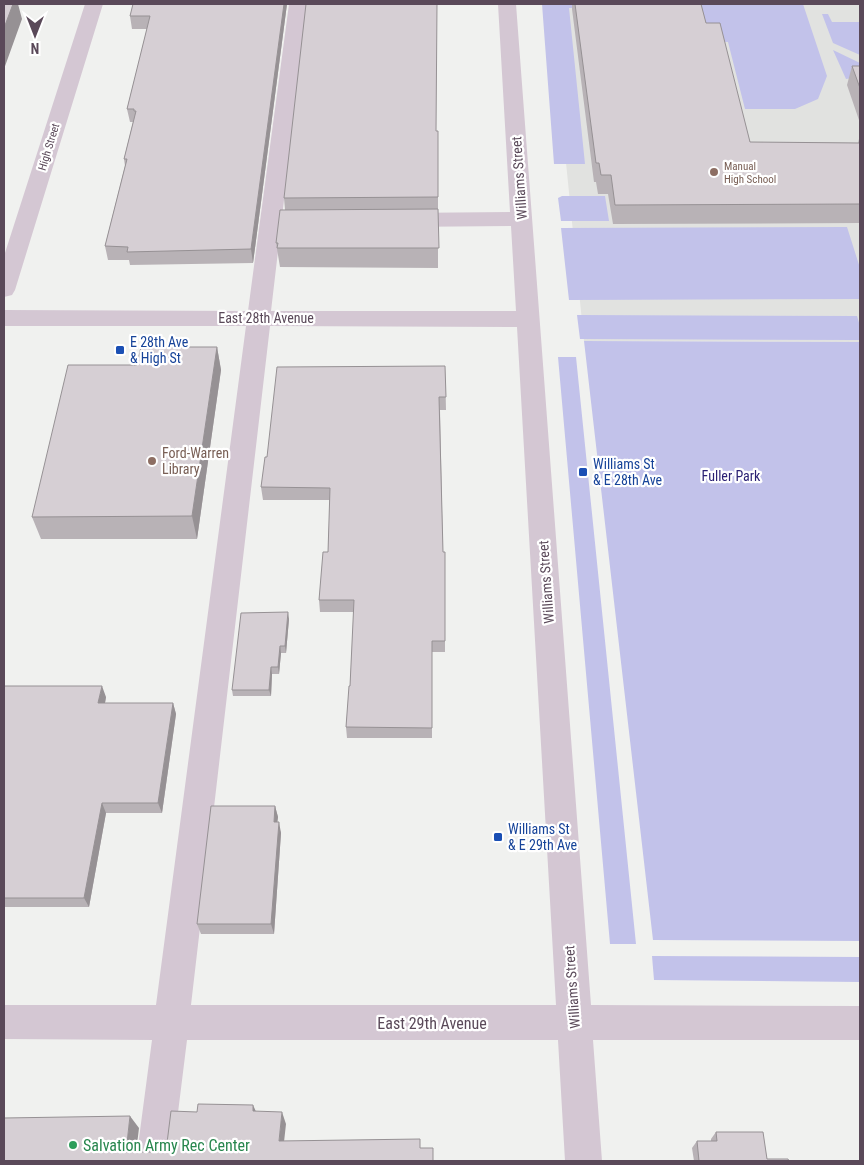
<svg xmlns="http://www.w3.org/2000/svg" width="864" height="1165" font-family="'Roboto Condensed',sans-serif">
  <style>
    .education { fill: #e1e2e0 }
    .green { fill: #c2c2ea }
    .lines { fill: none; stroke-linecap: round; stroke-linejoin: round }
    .minor { fill: #d4c7d3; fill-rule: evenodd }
    .wall { fill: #b8b2b6 }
    .shaded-wall { fill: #969194 }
    .building { fill: #d6cfd4; stroke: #969194 }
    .education-dot { fill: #8d6e63; stroke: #fff; stroke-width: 2 }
    .transit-dot { fill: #1a4fb4; stroke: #fff; stroke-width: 2 }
    .leisure-dot { fill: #2e9e5b; stroke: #fff; stroke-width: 2 }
    .labels { text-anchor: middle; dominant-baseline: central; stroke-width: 4.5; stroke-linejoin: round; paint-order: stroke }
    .far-street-label { font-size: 11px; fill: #5a4959; stroke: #fff }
    .far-education-label { font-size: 11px; fill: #785e54; stroke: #fff; text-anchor: start }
    .street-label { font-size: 14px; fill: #5a4959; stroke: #fff }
    .transit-label { font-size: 14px; fill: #164399; stroke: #fff; text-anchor: start }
    .education-label { font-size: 14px; fill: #785e54; stroke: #fff; text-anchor: start }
    .park-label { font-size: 14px; fill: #2b2174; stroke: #fff }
    .near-street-label { font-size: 16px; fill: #5a4959; stroke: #fff }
    .near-leisure-label { font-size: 16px; fill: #27864d; stroke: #fff; text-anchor: start }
  </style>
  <rect width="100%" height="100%" fill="#f0f1ef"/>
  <path class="education" d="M550,4h310v338l-276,-1z"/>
  <path class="green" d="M542,4h37v4h-10l16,156h-31z
    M697,4h106l24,72 -9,23 -23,10h-50l-17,-67 -22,-1z
    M822,14h6l4,8h28v33l-27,-12z
    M833,50l27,13v14l-14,2z
    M562,196h43l4,25h-48l-3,-23z
    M847,227l13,41v31l-291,1 -8,-72z
    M577,315l280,1 3,10v14l-280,-1z
    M584,341l276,1v599l-207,-1z
    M558,357h18l60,587h-26z
    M652,956l208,1v25l-206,-2z"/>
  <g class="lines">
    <path class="minor" d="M85,4h18l-88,286 -3,5 -8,2v-41z
      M289,4h18l-36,307h245l-5,-85 -110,1 -8,-2 -3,-5 3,-5 8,-2 109,-1 -12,-208h18l75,1001 269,1v34h-267l9,121h-37l-7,-121h-371l-15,121h-36l16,-121 -148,-1v-34h152l90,-679h-242v-16l244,1zM270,326l247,1 39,678h-365z"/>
  </g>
  <path class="wall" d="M287,4l-34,259 -123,2 -1,-5h-21l-3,-14 20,-80 -1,-7 9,-37h-3l-3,-13 20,-80h-15l-2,-13z
    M572,4h129l5,19 44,119 108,1 2,-8v88l-247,1 -5,-30h-10l-2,-12h-2l-22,-173z
    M852,66h8v57l-13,-38z
    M436,131h2v137l-158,-1 -4,-24 9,-33 -1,-12z
    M217,347l4,23 -24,169h-156l-9,-22 105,-152z
    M445,366l1,44h-6l3,142h2v100h-13v86h-85l-1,-11 4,-41 4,-74h-34l-1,-12 9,-48 2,-52h-67l-2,-13 6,-30z
    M289,619l-3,34h-5l-2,21h-7l-1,22h-38l-1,-6z
    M4,686l102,11 -1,6h68l3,11 -14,99h-56l-17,94h-85z
    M275,806l3,11 -1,5 4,11 -7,101h-73l-4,-10z
    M716,1132l51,27 22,2h-95l-2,-13 5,-7h14v-2z"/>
  <path class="shaded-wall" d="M7,4h11l4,15 -18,50v-41z
    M284,4h3l-34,259 -2,-14z
    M217,347l4,23 -24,169 -5,-23z
    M288,612l1,7 -3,34 -1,-7z
    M280,646l1,7 -2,21 -1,-7z
    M271,667l1,7 -1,22 -2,-6z
    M102,686l4,11 -3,17 -5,-11z
    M173,703l3,11 -14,99 -4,-10z
    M102,803l4,10 -17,94 -5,-9z
    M275,806l3,11 -2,16 -2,-11z
    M279,822l2,11 -7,101 -3,-10z
    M253,1105l5,11 -5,-5z
    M282,1112l4,12 -3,27 -4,-10z
    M130,1116l9,12 -4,33 -9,-9z"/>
  <path class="building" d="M4,4h9l-9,24z
    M133,4h151l-33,245 -124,3 1,-5 -23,-1 22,-87h-3l12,-48h-2v-2h-7l23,-93h-20z
    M306,4h131l-1,127h2v66l-154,1z
    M575,4h126l5,19h14l30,119 110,1v61l-245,1 -4,-30h-10l-2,-12h-3z
    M852,66h8v22z
    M438,209l1,39h-162l1,-5h-2l4,-33z
    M141,347h76l-25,169 -160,1 36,-152h69z
    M445,366l1,31h-7l4,155h2v89h-13v87l-86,-1 3,-41h1l4,-86h-35l4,-48h5l2,-64 -69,-1 4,-30h2l10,-90z
    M288,612l-3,34h-5l-2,21h-7l-2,23h-37l9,-77z
    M4,686h98l-4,17h75l-15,100h-56l-18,95h-80z
    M211,806h64l-1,16h5l-8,102h-74z
    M198,1104l55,1v6l29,1 -3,29 141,-2v9h13v13h-429v-43l126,-2 -4,36h38l2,-1 5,-40 26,1z
    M716,1132h47l4,27h21l1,2h-90l-2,-20h20z"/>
  <g class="education-dot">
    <circle cx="714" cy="172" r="5"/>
    <circle cx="152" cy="461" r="5"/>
  </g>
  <g class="transit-dot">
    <rect x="115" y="345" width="10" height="10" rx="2.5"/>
    <rect x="578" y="467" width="10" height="10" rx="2.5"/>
    <rect x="493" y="832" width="10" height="10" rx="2.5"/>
  </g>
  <circle class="leisure-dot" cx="73" cy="1145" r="5"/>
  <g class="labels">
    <g class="far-street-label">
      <text transform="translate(49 147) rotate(-73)">High Street</text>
    </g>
    <g class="far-education-label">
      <text x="724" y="166">Manual<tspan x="724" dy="13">High School</tspan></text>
    </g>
    <g class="street-label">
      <text transform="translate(519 178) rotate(-94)">Williams Street</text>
      <text x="266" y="318">East 28th Avenue</text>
      <text transform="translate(546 582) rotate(-94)">Williams Street</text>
      <text transform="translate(572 987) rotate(-94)">Williams Street</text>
    </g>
    <g class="transit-label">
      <text x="130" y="342">E 28th Ave<tspan x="130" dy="16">&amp; High St</tspan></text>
      <text x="593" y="464">Williams St<tspan x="593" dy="16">&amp; E 28th Ave</tspan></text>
      <text x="508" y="829">Williams St<tspan x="508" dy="16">&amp; E 29th Ave</tspan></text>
    </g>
    <g class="education-label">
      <text x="162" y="453">Ford-Warren<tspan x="162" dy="16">Library</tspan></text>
    </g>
    <g class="park-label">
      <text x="731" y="476">Fuller Park</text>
    </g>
    <g class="near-street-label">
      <text x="432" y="1023">East 29th Avenue</text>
    </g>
    <g class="near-leisure-label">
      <text x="83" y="1145">Salvation Army Rec Center</text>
    </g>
  </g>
  <rect width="864" height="1165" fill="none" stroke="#5a4959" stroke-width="10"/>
  <g transform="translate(35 35) rotate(180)" stroke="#ffffff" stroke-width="4" paint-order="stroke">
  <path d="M0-4L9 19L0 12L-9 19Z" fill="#5a4959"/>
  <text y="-8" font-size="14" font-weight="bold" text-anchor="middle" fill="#5a4959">N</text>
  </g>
</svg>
